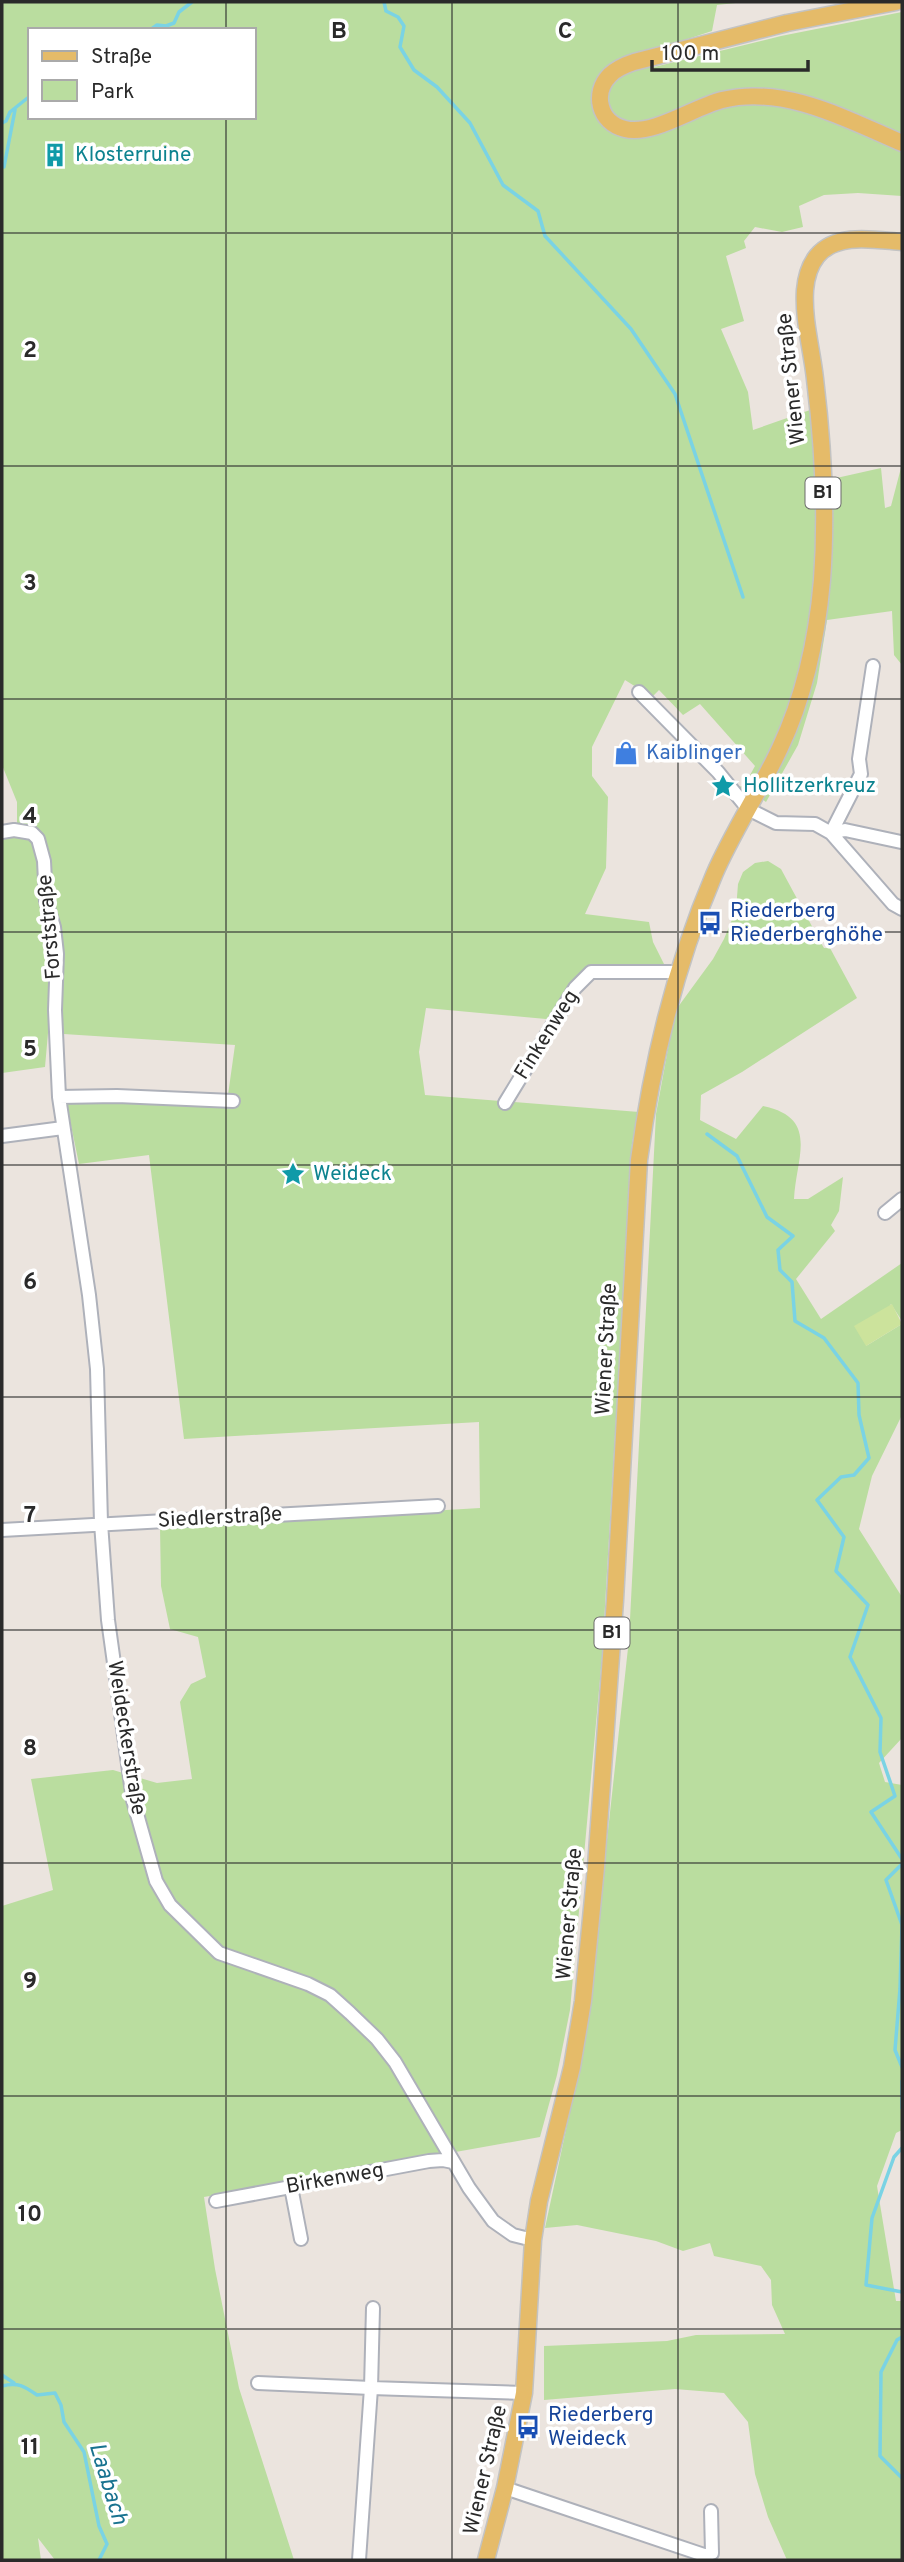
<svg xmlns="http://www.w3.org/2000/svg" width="904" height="2562" font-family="Overpass,sans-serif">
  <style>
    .green { fill: #badd9f; fill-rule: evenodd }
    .pitch { fill: #cce39c }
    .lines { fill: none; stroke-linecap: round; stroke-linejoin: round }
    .stream { stroke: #7ad3e4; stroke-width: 3.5 }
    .minor-casing { stroke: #aeb1ba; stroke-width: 16 }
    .major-casing { stroke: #c3c3c3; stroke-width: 19 }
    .minor { stroke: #fff; stroke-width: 12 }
    .major { stroke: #e5bb69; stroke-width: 16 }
    .grid { fill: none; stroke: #2a2a2a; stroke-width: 2; stroke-opacity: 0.55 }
    .labels { text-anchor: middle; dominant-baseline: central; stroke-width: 7; stroke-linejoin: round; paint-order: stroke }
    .shield { fill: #fff; stroke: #6a6a6a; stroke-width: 2 }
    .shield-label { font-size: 19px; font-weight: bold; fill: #2a2a2a }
    .culture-label { font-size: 21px; fill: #0d838f; stroke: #fff; text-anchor: start }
    .street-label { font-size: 21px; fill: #2a2a2a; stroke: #fff }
    .shop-label { font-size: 21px; fill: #366cbe; stroke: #fff; text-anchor: start }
    .transit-label { font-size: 21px; fill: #164399; stroke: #fff; text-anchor: start }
    .water-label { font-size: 23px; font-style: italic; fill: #197390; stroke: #fff }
    .grid-label { font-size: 23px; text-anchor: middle; font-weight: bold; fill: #2a2a2a; stroke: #fff; stroke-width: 7; stroke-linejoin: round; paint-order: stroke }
  </style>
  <rect width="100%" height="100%" fill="#ebe4de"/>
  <path class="green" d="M2,2h743l-28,3 -5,26 -61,20 -1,17 131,-32 121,-24v184l-44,-3 -34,2 -25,11 4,21 -21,5 -27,-5 -11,14 2,7 -20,8 18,65 -23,8 27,63 5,38 57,-20 3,1 19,68 49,-11 4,40 6,-2 11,-42v201l-8,-10 -2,-44 -65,9 -10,63 -19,62 -32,57 -17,-13 -13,-2 8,-1 11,-20 -55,-62 -17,11 -24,-25 -7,7 -27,-17 -33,67v29l16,21 -2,71 -21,46 64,8 4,20 13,26 -70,1 -39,51 -131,-12 -7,44 6,43 214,17 -7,31 -30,514 -32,353 -13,65 -17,62 -336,60 11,72 24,119 55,172h-239l-17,-22 3,22h-39v-654l51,-16 -22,-111 82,-9 44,13 35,-4 -12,-77 11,-18 15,-7 -8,-40 -28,-8 -9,-43 -1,-59 320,-19 -1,-86 -295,17 -35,-284 -70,9 -13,-63 162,-6 7,-50 -187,-12 -3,34 -43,6v-241l15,-3v-27l-15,-37zM30,30h224v87h-224z
    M768,861l13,8 40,74 3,5h6l27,50 -115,74 -41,23 -1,25 36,19 27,-33c57,12 33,51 31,93h14l35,-22 -4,34 -8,14 4,6 -39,48 25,40 81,-56v58l-11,-17 -25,42 36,-22v91l-30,61 -13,53 43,68v141l-23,25 6,19 17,3v345l-6,3 -19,53 19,115h6v259h-115l-19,-43 -13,-43 -7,-52 -24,-29 -49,-4 -131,11v-54l123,-5 29,-6 89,-1 -13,-29 -1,-25 -10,-14 -47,-10 -4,-13 -27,8 -27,-10 -79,-16 -32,3 40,-187 44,-402 27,-525 19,-103 38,-52 11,-20 12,-29 2,-26 5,-12 12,-9z"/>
  <path class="pitch" d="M892,1304l10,20 -36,22 -12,-20z"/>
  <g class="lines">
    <path class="stream" d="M384,2l2,9 12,6 6,9 -4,21 14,23 23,17 33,36 33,62 35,26 7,25 86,93 44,65 68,203
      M150,30l7,-5 9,1 8,-3 5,-11 13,-10
      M2,123l4,-2 4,-9 20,-16
      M4,167l11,-57
      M707,1134l30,22 30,61 26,19 -15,14 2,20 12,12 3,39 29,17 34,45 1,32 10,43 -15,17 -13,2 -24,23 27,37 -8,34 32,34 -18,52 31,61 -1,34 15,44 -24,16 31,47
      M902,1864l-16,16 16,45 -2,64 -5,61 7,17
      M902,2081v27
      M902,2148l-8,9 -22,61 -6,67 36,7
      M902,2337l-5,3 -16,32 -1,84 22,22
      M2,2375l12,8
      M2,2386c16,-4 22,0 35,9l18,-2 6,12 3,17 20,30 15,74 8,18 -8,16"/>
    <g class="minor-casing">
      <path id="minor" d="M639,692l79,80 30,37 28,14 39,1 16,9 62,71 9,5
        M2,832l12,-2 18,3 6,6 6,22 2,40 8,26 3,27 -2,56 4,87 30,198 8,74 4,154 7,97 25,180 23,81 14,24 49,48 89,31 22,11 20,18 27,26 18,23 74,126 24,33 20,14 20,5
        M831,833l30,-59 -2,-15 14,-93
        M831,833l14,-3 56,12
        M59,1097l58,-1 116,5
        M505,1103l70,-115 16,-16h87
        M2,1136l61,-8
        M885,1213l17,-14
        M2,1530l436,-24
        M291,2187l10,52
        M216,2201l213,-40 14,-1 10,2
        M258,2383l113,5 2,-80
        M505,2488l199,67 8,-2 -1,-42
        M359,2560l12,-172 153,5"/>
    </g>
    <g class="major-casing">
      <path id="major" d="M896,2l-109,21 -153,39c-9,3 -17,6 -24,13 -18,18 -11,48 15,54 28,7 69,-22 97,-29 63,-15 124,19 180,43
        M486,2560l19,-72 19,-95 9,-153 6,-39 33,-134 11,-66 13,-134 19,-267 24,-440c13,-98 36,-194 75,-285 19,-44 46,-84 66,-127 25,-53 37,-110 42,-168 5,-66 1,-135 -7,-201 -3,-29 -12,-59 -10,-89 1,-12 4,-24 12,-34 20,-24 58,-16 85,-14"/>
    </g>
    <use href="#minor" class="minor"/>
    <use href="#major" class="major"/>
  </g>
  <path class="grid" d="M226,2v28M452,2v2558M678,2v2558M226,117v2443M2,233h900M2,466h900M2,699h900M2,932h900M2,1165h900M2,1397h900M2,1630h900M2,1863h900M2,2096h900M2,2329h900"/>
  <defs>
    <g id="building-bare" transform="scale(1.89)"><path d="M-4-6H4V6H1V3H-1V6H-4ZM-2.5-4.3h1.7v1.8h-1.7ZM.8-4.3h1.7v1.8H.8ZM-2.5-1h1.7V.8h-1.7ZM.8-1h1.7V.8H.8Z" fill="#0f9aa8" stroke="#fff" stroke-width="2.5" paint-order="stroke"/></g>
    <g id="shop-bare" transform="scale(1.89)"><path d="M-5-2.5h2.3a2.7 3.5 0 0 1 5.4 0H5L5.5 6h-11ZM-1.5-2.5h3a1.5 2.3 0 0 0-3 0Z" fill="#3f7fe0" stroke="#fff" stroke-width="2.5" paint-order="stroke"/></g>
    <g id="sight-bare" transform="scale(1.89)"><path d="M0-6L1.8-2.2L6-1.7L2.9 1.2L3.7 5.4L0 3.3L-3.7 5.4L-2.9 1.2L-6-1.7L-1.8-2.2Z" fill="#0f9aa8" stroke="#fff" stroke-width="2.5" paint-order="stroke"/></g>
    <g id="bus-bare" transform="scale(1.89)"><path d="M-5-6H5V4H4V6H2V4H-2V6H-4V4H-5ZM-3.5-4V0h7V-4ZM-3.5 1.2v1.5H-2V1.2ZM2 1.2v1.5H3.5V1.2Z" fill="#1a4fb4" stroke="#fff" stroke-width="2.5" paint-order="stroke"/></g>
  </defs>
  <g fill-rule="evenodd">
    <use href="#building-bare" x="55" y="155"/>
    <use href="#shop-bare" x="626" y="753"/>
    <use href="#sight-bare" x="723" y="786"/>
    <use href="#bus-bare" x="710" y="923"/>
    <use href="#sight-bare" x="293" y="1174"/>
    <use href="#bus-bare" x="528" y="2427"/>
  </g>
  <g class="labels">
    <g class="shield">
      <rect x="805.5" y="477.5" width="35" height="31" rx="5"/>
      <rect x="594.5" y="1617.5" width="35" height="31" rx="5"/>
    </g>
    <g class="shield-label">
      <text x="823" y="493">B1</text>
      <text x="612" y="1633">B1</text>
    </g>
    <g class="culture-label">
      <text x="75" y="155">Klosterruine</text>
      <text x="743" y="786">Hollitzerkreuz</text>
      <text x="313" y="1174">Weideck</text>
    </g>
    <g class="street-label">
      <text transform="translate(792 379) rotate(-96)">Wiener Straße</text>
      <text transform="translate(50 927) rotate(-95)">Forststraße</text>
      <text transform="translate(547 1035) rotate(-58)">Finkenweg</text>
      <text transform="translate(607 1349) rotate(-87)">Wiener Straße</text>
      <text transform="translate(220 1518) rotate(-3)">Siedlerstraße</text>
      <text transform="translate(126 1738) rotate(81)">Weideckerstraße</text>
      <text transform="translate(570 1914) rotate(-85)">Wiener Straße</text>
      <text transform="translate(335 2179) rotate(-10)">Birkenweg</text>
      <text transform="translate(486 2470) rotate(-77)">Wiener Straße</text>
    </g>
    <g class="shop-label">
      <text x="646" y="753">Kaiblinger</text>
    </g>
    <g class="transit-label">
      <text x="730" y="911">Riederberg<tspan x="730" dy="24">Riederberghöhe</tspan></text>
      <text x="548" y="2415">Riederberg<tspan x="548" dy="24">Weideck</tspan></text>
    </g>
    <g class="water-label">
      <text transform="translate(107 2484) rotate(73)">Laabach</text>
    </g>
  </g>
  <g class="grid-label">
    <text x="339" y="38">B</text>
    <text x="565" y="38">C</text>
    <text x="30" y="357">2</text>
    <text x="30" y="590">3</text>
    <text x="30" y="823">4</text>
    <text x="30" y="1056">5</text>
    <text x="30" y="1289">6</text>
    <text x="30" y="1522">7</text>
    <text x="30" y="1755">8</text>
    <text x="30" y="1988">9</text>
    <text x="30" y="2221">10</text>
    <text x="30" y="2454">11</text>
  </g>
  <rect width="904" height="2562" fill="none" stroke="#2a2a2a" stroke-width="7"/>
  <rect x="28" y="28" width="228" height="91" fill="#ffffff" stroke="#aaaaaa" stroke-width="2"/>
  <rect x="42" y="51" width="35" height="10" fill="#e5bb69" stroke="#aaaaaa" stroke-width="2"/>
  <text x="91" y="63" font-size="21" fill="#2a2a2a">Straße</text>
  <rect x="42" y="80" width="35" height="21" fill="#badd9f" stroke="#aaaaaa" stroke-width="2"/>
  <text x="91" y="98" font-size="21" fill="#2a2a2a">Park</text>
  <path d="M652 60v10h156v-10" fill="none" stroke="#2a2a2a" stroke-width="3.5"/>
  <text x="662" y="60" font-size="21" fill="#2a2a2a" stroke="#ffffff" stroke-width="5" paint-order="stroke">100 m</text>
</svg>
